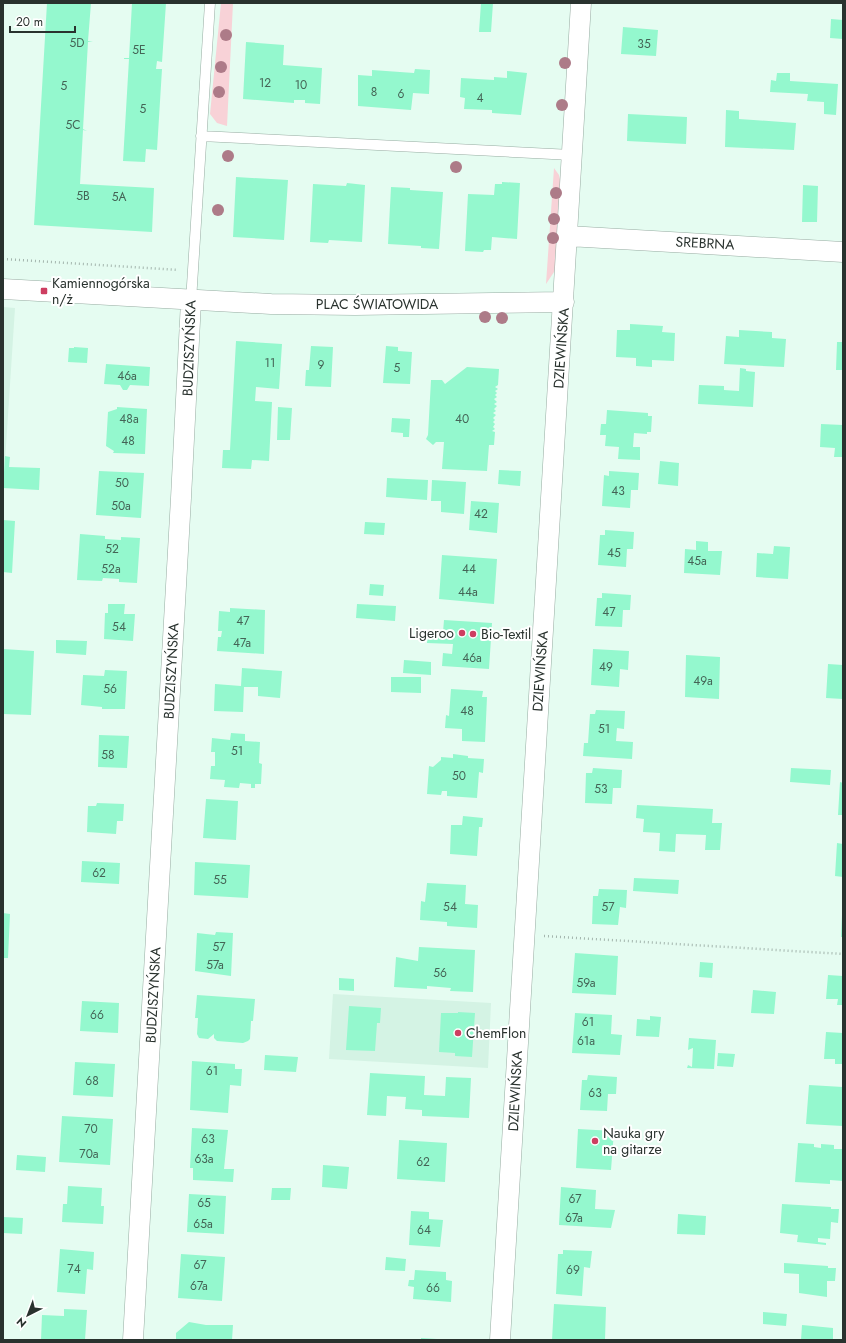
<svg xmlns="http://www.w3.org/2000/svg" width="846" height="1343" font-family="Jost,sans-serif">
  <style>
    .built { fill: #d4f3e4 }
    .green { fill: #f8d2d7 }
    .building { fill: #94f8ce }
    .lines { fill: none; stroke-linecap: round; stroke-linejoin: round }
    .service-casing { stroke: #97aca2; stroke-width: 11 }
    .minor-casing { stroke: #97aca2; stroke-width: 21 }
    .path { stroke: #a3b5ad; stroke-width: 2.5; stroke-dasharray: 1 3; stroke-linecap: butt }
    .service { stroke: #fff; stroke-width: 10 }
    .minor { stroke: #fff; stroke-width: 20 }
    .tree { fill: #ad7b88 }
    .poi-dot { fill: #cd3e61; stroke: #fff; stroke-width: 1.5 }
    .labels { text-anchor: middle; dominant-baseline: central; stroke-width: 4; stroke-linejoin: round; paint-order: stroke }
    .number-label { font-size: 12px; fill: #446456 }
    .street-label { font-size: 14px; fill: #29322e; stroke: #fff }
    .poi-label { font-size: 14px; fill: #29322e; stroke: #fff; text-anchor: start }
  </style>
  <rect width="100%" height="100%" fill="#e5fcf1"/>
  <path class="built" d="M3,307l12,1 -12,184z
    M333,994l158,9 -3,65 -159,-9z"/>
  <path class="green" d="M221,3h12l-6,123 -10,-3 -7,-9z
    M554,168l5,7 2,9 -5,85 -10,15z"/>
  <path class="building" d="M47,3h44l-3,38 5,1h-5l-5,87 4,2 -4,-1 -3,54 74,4 -2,44 -118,-7z
    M132,3h34l-4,59 -5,-1 -1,8h6l-5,81 -11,-1 -1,13 -22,-1 6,-102h-5v-1h5z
    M481,3h12l-2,29h-12z
    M831,19l12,1v19l-13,-1z
    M623,27l35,3 -2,26 -35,-2z
    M246,42l38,3 -1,20 39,3 -2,36 -15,-1v-3h-11v3l-51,-4z
    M415,69l15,1 -1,24 -16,-1 -2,17 -53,-4v-31l14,1v-6l42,3z
    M507,71l20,2 -6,42 -29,-2v-3l-28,-1 1,-11 -5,-1 1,-19 33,2v-3l13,1z
    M777,73h13v8l48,3 -2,31 -12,-1v-12l-17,-1 1,-7 -38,-2 1,-12 5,1z
    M726,110l13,1v8l57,4 -2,27 -69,-3z
    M628,114l59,3 -1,27 -59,-3z
    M236,177l52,3 -4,60 -51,-3z
    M502,182l18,1 -3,56 -25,-2 -1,13h-7l-1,2 -18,-1 3,-57 26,1 1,-11h7z
    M347,183l18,2 -3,57 -33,-2 -1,3 -18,-1 3,-58 33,2z
    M803,185l15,1 -1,36h-15z
    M391,187l19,1v2l33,2 -4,57 -18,-1v-2l-33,-2z
    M630,324l33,2 -1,6 13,1 -1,28 -22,-1v7l-16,-1v-8l-20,-1 1,-27h13z
    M739,330l33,2v6l14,1 -2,28 -60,-3 2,-28 13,1z
    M236,341l46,3 -3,45 -23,-2 -1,14 17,1 -3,59 -17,-1 -1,9 -29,-1 1,-18h7z
    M837,342h6v28h-7z
    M311,346l22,1 -2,40 -26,-1 1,-16h3z
    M386,346l12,1v4l14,1 -2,32 -27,-1z
    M74,347l14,1 -1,15 -19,-1 1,-14h5z
    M106,364l44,3 -1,19 -19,-1 -3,5h-4l-3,-5 -16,-1z
    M467,367l32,2 -1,16 -3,2 3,2 -3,2 2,2 -2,2 2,2 -3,2 3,3 -3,2 3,2 -3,3 2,2 -3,2 3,2 -3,3 2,2 -2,2 2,2 -2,3 2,2 -3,2 3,1 -1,13h-5l-2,26 -45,-2 2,-27h-8l-3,3 -7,-6 2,-4 3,-55h11l3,4z
    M740,368l6,1v2l9,1 -2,35 -55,-3 1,-19 25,1v4l15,1z
    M117,407l30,2 -2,45 -32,-1 1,-2 -8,-5 2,-34 9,-3z
    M278,407l14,1 -2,32h-13z
    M607,410l41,3v3h4l-1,16h-4v2l-13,-1 -1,14h7v13l-22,-1 1,-12 -14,-1 1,-11h-6l1,-11h5z
    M392,418l18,1 -1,18h-6v-4l-12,-1z
    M821,424l22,1v32h-9l1,-9 -15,-1z
    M5,456l5,1 -1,10 31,1 -1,22 -36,-2z
    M660,461l19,2 -1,23 -20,-2z
    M499,470l22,1 -1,15 -22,-2z
    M99,471l45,2 -3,45 -45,-3z
    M609,471l30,2 -1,17h-7l-1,18 -28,-2 2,-31 5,1z
    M387,478l41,2 -1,20 -41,-3z
    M432,480l34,2 -2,32 -23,-2v-11h-10z
    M471,501l28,2 -2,30 -28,-3z
    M3,520l12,1 -3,52 -9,-1z
    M365,522l20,1 -1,12 -20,-1z
    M605,530l29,2 -1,17h-6l-1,18 -28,-2 2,-30h5z
    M80,534l25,2v3l16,1v-3l19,1 -3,45 -18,-1v-3l-16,-1 -1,3 -25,-1z
    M696,541l12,1v9h14l-2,24 -36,-2 1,-24 11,1z
    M774,546l16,1 -2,32 -32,-2 1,-24 16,1z
    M442,555l55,4 -3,45 -55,-5z
    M370,584l14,1 -1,11 -14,-1z
    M602,593l29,2 -1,15h-7l-1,17 -27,-1 2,-28h5z
    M108,604h17l-1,10h11l-2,27 -29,-2 1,-26h3z
    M357,604l39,2 -1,15 -39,-3z
    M230,608l35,2 -1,44 -47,-3 1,-14h3l1,-6h-4l1,-20 11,1z
    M444,620l48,3 -3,46 -47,-3 1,-13 9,1 1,-10 -26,-1 1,-12 15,1z
    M56,640l31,1 -1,14 -30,-2z
    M3,649l31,2 -3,64 -28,-1z
    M593,649l36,2 -1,19 -8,-1 -1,18 -28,-2z
    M686,655l34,2 -1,42 -34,-2z
    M404,660l27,2v13l-28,-2z
    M828,664l15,1v34l-17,-1z
    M242,668l40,3 -2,27 -22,-2v-9h-14l-1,25 -29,-1 1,-27 26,2z
    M105,670l22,1 -2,38h-23v-2l-21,-2 2,-30 21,1z
    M391,677h30v16l-30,-1z
    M451,689l32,2 -1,6h5l-2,45 -23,-1v-12l-17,-1 1,-13 3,1z
    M596,710l29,1 -1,18 -7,-1 -1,13 17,1 -1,17 -49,-3 1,-13h4l2,-29h5z
    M231,733l14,1v7l15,1 -1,21 3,1 -1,20h-6v4h-4v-4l-11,-1 -1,5 -15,-1 1,-7 -15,-1 1,-13h4v-14h-4l1,-14 18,2z
    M99,735l30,1 -2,32 -29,-1z
    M453,754l15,2v2l16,1 -1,14 -4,-1 -2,26 -30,-2v-5h-5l-1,4 -14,-1 2,-28 4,1 8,-7v-3l12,1z
    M593,768l29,2 -1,18h-8l-1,16 -27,-1 1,-30h6z
    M791,768l40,2 -1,15 -40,-3z
    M840,782l3,1v32h-5z
    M206,799l32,2 -2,39 -33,-2z
    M97,803l27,1 -1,17h-6l-1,13 -29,-2 1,-26h8z
    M637,805l76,4 -1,14h10l-2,27h-15l1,-15 -30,-1 -1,18 -16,-1 1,-18 -17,-1 1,-13 -8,-1z
    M463,816l20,2 -1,9h-3l-2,29 -27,-2 1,-29h11z
    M837,843l6,1v33l-8,-1z
    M82,861l38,2 -1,21 -38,-2z
    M195,862l55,3 -2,33 -54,-3z
    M634,878l45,2 -1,14 -45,-3z
    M427,883l39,2 -1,19 13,1 -1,23 -30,-2v-4l-27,-2 1,-19 4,1z
    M599,889l28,1 -1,18 -6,-1 -2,18 -26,-1 1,-28h5z
    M3,913l7,1 -2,44h-5z
    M842,915h1v22h-2z
    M216,932l17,1 -2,43 -36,-5 2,-38 18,2z
    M419,947l56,3 -2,42 -23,-1 1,-3 -24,-2v3l-33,-2 2,-30 22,4z
    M575,953l43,3 -2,39 -44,-2z
    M700,962l13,1 -1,15 -13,-1z
    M828,975l15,1v29h-6l1,-6h-12z
    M339,978l15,1v12l-15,-1z
    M753,990l23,2 -2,22 -23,-1z
    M197,995l58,4 -2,22h-2l-1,18 -2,2 -5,2 -26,-2 -3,-3v-4l-6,5 -9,-1 -2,-4 1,-16h-3z
    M82,1001l37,2 -1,30 -38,-2z
    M349,1006l32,2 -1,15h-3l-2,28 -29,-1z
    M458,1012l17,1 -3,44 -17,-1v-3l-16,-1 2,-39h17z
    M575,1013l37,2 -1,19 11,1 -2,20 -48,-2z
    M650,1016l11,1 -2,20 -23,-1 1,-17 13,1z
    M826,1032l17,1v31h-8v-5h-11z
    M689,1038l27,2 -2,29 -27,-1 1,-3 4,2 1,-19 -5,2z
    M718,1053l17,1 -2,13 -16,-1z
    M265,1055l33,2 -2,15 -32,-2z
    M192,1061l43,3v5h7l-1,17 -11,-1 -2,28 -38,-3z
    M75,1062l40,2 -2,33 -40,-2z
    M370,1073l55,3 -1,19 21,1 1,-19 25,1 -2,40 -47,-2v-6l-17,-1 1,-12 -19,-1 -1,20 -19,-1z
    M588,1075l29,2 -1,17h-8l-1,17 -27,-1 2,-30h5z
    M809,1085l34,2v39l-37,-2z
    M62,1116l51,3 -3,46 -51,-3z
    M192,1128l36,2 -4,39h10l-1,13 -40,-2v-12h-3z
    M578,1129l36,2 -3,39 -35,-2z
    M399,1140l48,3 -2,39 -48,-3z
    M798,1143l16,1v3l7,1v-4l13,1v4h9v32l-13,-1v4l-35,-2z
    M17,1155l29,2 -1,15 -29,-2z
    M323,1165l26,2 -2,22 -25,-2z
    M68,1186l34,2 -1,18h3l-1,18 -41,-2 1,-18h4z
    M561,1187l35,3 -1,19 20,1 -4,18 -52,-3z
    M272,1188h19l-1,12h-19z
    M189,1194l37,2 -2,38 -37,-2z
    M782,1204l49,3v2h8l-1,14 -7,-1 -1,17 -12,-1v4l8,1v2l-29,-3 1,-7 -18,-2z
    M411,1211l18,1v7l14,1 -3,27 -31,-2z
    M678,1214l28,2 -1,19 -28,-1z
    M3,1217l20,1 -1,16 -19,-1z
    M60,1249l34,3 -1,18 -6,-1 -2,25 -28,-2z
    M563,1250l29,1 -2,17 -6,-1 -2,29 -26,-2 2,-40h5z
    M181,1254l44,3 -3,44 -44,-3z
    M386,1257l20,2 -1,12 -20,-1z
    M784,1263l44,3v2h8l-1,13h-8v16l-28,-4v-19l-15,-1z
    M415,1270l31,2v8l6,1 -1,21 -38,-3 1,-12 -6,-1 1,-6h5z
    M554,1304l52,3 -1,33h-53z
    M64,1309l23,1 -2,30h-44l1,-25 22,1z
    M763,1312l24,2 -1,12 -23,-2z
    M189,1322l17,3h27l-1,15h-56v-7z
    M802,1325l31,3v12h-32z
    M421,1338l16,1v1h-16z"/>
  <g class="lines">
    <g class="service-casing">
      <path id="service" d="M201,136l371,19
        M191,301l19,-298"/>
    </g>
    <g class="minor-casing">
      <path id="minor" d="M568,236l275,16
        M3,289l268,15 84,1 209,-3
        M133,1340l48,-842 10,-197
        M500,1340l81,-1337"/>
    </g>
    <path class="path" d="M3,259l175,11
      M544,936l299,18"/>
    <use href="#service" class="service"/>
    <use href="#minor" class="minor"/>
  </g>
  <g class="tree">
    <circle cx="226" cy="35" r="6"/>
    <circle cx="565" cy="63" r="6"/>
    <circle cx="221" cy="67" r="6"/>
    <circle cx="219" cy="92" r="6"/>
    <circle cx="562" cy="105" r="6"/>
    <circle cx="228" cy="156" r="6"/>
    <circle cx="456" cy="167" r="6"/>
    <circle cx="556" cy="193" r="6"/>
    <circle cx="218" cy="210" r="6"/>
    <circle cx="554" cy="219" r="6"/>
    <circle cx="553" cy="238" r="6"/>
    <circle cx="485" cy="317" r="6"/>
    <circle cx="502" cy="318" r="6"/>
  </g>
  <g class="poi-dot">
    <rect x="40" y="287" width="8" height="8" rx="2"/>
    <circle cx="462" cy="633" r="4"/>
    <circle cx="473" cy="634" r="4"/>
    <circle cx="458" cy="1033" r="4"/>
    <circle cx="595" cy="1141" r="4"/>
  </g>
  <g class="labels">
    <g class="number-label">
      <text x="77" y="43">5D</text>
      <text x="644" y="44">35</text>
      <text x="139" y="50">5E</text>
      <text x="265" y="83">12</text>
      <text x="301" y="85">10</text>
      <text x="64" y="86">5</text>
      <text x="374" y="92">8</text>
      <text x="401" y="94">6</text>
      <text x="480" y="98">4</text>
      <text x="143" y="109">5</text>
      <text x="73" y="125">5C</text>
      <text x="83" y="196">5B</text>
      <text x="119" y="197">5A</text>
      <text x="270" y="363">11</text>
      <text x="321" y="365">9</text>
      <text x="397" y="368">5</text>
      <text x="127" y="376">46a</text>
      <text x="129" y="419">48a</text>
      <text x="462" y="419">40</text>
      <text x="128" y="441">48</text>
      <text x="122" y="483">50</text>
      <text x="618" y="491">43</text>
      <text x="121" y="506">50a</text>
      <text x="481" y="514">42</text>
      <text x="112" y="549">52</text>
      <text x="614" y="553">45</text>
      <text x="697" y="561">45a</text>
      <text x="111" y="569">52a</text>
      <text x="469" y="569">44</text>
      <text x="468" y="592">44a</text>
      <text x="609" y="612">47</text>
      <text x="243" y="621">47</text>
      <text x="119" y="627">54</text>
      <text x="242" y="643">47a</text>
      <text x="472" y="658">46a</text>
      <text x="606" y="667">49</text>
      <text x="703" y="681">49a</text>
      <text x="110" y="689">56</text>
      <text x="467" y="711">48</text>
      <text x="604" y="729">51</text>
      <text x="237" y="751">51</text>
      <text x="108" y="755">58</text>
      <text x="459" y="776">50</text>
      <text x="601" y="789">53</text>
      <text x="99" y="873">62</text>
      <text x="220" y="880">55</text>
      <text x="450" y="907">54</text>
      <text x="608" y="907">57</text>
      <text x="219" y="947">57</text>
      <text x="215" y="965">57a</text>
      <text x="440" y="973">56</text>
      <text x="586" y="983">59a</text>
      <text x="97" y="1015">66</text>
      <text x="588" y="1022">61</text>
      <text x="586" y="1041">61a</text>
      <text x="212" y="1071">61</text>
      <text x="92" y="1081">68</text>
      <text x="595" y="1093">63</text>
      <text x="91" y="1129">70</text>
      <text x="208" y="1139">63</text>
      <text x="89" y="1154">70a</text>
      <text x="204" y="1159">63a</text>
      <text x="423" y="1162">62</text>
      <text x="575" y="1199">67</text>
      <text x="204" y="1203">65</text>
      <text x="574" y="1218">67a</text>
      <text x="203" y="1224">65a</text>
      <text x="424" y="1230">64</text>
      <text x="200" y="1265">67</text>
      <text x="74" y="1269">74</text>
      <text x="573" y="1270">69</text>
      <text x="199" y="1286">67a</text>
      <text x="433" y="1288">66</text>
    </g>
    <g class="street-label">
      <text transform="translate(705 243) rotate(3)">SREBRNA</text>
      <text x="377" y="304">PLAC ŚWIATOWIDA</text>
      <text transform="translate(189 348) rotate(-88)">BUDZISZYŃSKA</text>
      <text transform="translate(561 348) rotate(-86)">DZIEWIŃSKA</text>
      <text transform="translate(171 671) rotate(-87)">BUDZISZYŃSKA</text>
      <text transform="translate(540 671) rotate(-86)">DZIEWIŃSKA</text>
      <text transform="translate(153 995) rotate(-87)">BUDZISZYŃSKA</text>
      <text transform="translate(515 1091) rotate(-87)">DZIEWIŃSKA</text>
    </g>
    <g class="poi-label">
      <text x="52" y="283">Kamiennogórska<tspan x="52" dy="16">n/ż</tspan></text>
      <text x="454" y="633" text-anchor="end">Ligeroo</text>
      <text x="481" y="634">Bio-Textil</text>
      <text x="466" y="1033">ChemFlon</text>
      <text x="603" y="1133">Nauka gry<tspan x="603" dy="16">na gitarze</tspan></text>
    </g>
  </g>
  <rect width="846" height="1343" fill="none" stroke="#29322e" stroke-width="8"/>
  <g transform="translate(28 1315) rotate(222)" stroke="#ffffff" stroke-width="3" paint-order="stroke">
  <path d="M0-3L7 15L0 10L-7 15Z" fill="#29322e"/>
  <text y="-6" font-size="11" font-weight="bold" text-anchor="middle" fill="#29322e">N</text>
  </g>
  <path d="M10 26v6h65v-6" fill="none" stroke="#29322e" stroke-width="2"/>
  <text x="16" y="26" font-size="12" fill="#29322e" stroke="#ffffff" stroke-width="3" paint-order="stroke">20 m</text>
</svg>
